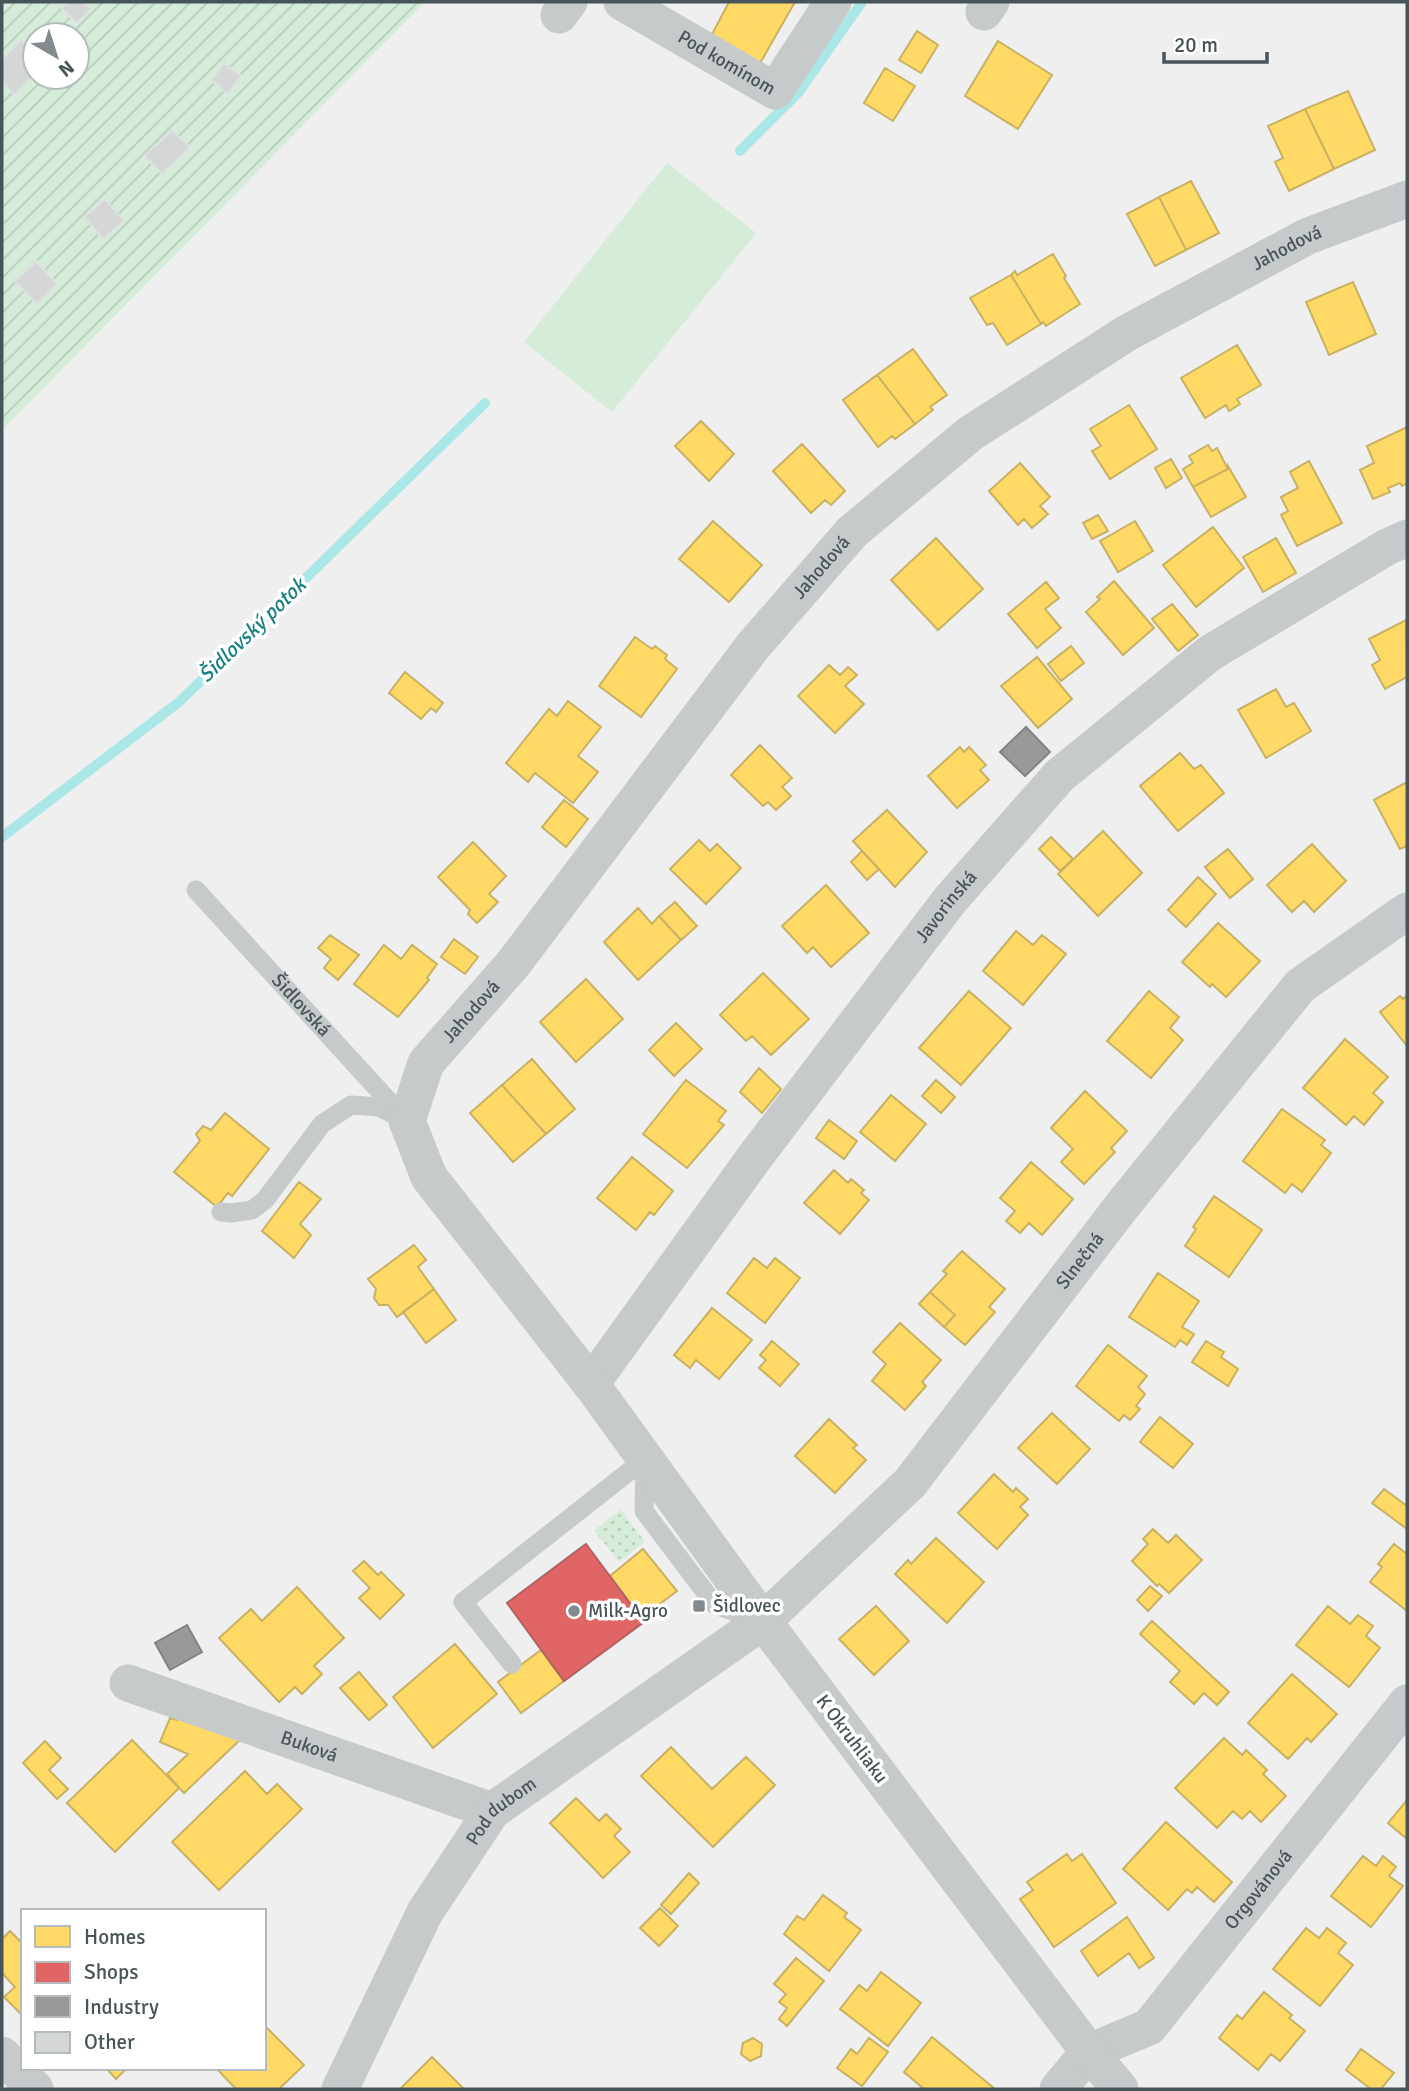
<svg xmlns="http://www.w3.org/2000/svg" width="1409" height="2091" font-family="Signika,sans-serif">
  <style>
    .grass { fill: #d5ecd9 }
    .park { fill: url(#park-dots) }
    .garden { fill: url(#garden-furrows); fill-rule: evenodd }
    .homes { fill: #ffd966; stroke: #c8b162; stroke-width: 2 }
    .shops { fill: #e06666; stroke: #b26162; stroke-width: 2 }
    .industry { fill: #999; stroke: #808486; stroke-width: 2 }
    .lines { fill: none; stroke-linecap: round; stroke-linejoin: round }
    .stream { stroke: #ace7e7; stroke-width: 10 }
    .building { fill: #d5d7d7; stroke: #e0e1e2; stroke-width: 2 }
    .service { stroke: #c6caca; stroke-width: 19 }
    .minor { stroke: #c6caca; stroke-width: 37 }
    .poi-dot { fill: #828a8e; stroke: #fff; stroke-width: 2.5 }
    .labels { text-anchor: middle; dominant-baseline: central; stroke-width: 7; stroke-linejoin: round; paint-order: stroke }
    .street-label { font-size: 19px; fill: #475459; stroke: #fff }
    .poi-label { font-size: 19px; fill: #475459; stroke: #fff; text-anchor: start }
    .water-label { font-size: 21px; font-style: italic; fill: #177f7f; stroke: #fff }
  </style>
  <defs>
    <pattern id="park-dots" width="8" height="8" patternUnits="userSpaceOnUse" patternTransform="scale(1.75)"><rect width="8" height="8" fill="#d5ecd9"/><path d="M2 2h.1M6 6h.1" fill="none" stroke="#b8ccbc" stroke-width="1.8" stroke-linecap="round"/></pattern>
    <pattern id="garden-furrows" width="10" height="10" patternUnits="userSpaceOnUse" patternTransform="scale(1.75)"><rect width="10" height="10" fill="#d5ecd9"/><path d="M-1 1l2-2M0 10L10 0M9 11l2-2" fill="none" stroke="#b8ccbc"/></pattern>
  </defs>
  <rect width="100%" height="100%" fill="#efefef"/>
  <path class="grass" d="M667,163l89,70 -144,179 -88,-70z"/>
  <path class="park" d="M621,1510l24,32 -26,20 -25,-32z"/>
  <path class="garden" d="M2,2h423l-423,428zM35,35h42v42h-42z"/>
  <path class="homes" d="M729,2h66l-36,63 -49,-27z
    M917,31l21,14 -17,28 -22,-13z
    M998,41l54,34 -34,54 -53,-33z
    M885,68l30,18 -22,35 -29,-18z
    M1348,91l27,59 -41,19 -29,-60z
    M1305,109l29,60 -45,22 -14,-29 8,-4 -15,-32z
    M1191,181l28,52 -33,17 -27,-53z
    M1159,197l27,53 -31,16 -28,-52z
    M1053,254l13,22 -2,2 16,26 -34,22 -3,-4 -2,2 -30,-49 4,-4 2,4z
    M1011,275l30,49 -34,21 -14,-22 -6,2 -17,-27z
    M1353,282l23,52 -47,21 -23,-53z
    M1237,345l24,40 -24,14 3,5 -11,7 -3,-6 -21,13 -24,-40z
    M913,349l34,46 -17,12 3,3 -18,14 -38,-49z
    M877,375l38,49 -20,15 -3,-3 -14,11 -35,-47z
    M1129,405l28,44 -47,30 -18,-28 9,-5 -11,-17z
    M701,421l33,33 -25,27 -34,-35z
    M1407,427v56l-5,3 -2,-3 -12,5 2,4 -17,7 -13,-29 14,-7 -7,-17z
    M802,444l43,47 -14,14 -6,-5 -14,13 -38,-42z
    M1208,445l4,6 5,-3 11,21 -35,18 -10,-18 10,-6 -4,-7z
    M1171,459l11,19 -16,10 -11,-20z
    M1309,461l33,62 -45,23 -16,-31 7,-4 -7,-14 17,-9 -8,-16z
    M1020,463l30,34 -10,9 8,8 -16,14 -8,-9 -6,6 -29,-34z
    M1228,466l18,31 -35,20 -18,-30 35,-18z
    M1098,515l10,16 -16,8 -9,-16z
    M713,521l49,44 -33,37 -50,-43z
    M1135,521l18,30 -35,21 -18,-31z
    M1213,527l31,41 -48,39 -33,-42z
    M936,538l47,51 -45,41 -47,-50z
    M1276,538l20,35 -33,19 -20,-35z
    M1114,581l40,47 -31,27 -37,-43 14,-13 -3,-2z
    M1046,582l13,16 -14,11 16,19 -24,20 -29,-34z
    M1172,604l26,31 -20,16 -26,-32z
    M1406,620l1,57 -22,12 -13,-24 8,-5 -11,-21z
    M635,637l17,12 3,-3 12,9 -2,4 12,10 -36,48 -42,-31z
    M1071,646l13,17 -23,18 -13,-17z
    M1037,657l35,42 -34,29 -37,-42z
    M829,665l11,10 8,-8 9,8 -12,11 19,18 -29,29 -37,-37z
    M405,672l38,31 -7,9 -5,-4 -10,11 -32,-26z
    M1276,689l10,18 8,-4 17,28 -45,27 -28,-48z
    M568,701l33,26 -23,29 20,16 -25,31 -38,-30 -7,9 -22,-19 43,-54 8,7z
    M760,745l32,33 -10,9 9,9 -15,14 -8,-8 -5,4 -32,-31z
    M960,747l4,5 5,-5 17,18 -6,5 9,10 -32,28 -29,-32z
    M1180,753l14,16 7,-4 23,28 -46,38 -38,-45z
    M1407,782v64l-7,3 -26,-49z
    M564,800l24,19 -22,28 -24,-20z
    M887,810l40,42 -32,35 -42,-46z
    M1103,831l39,42 -44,43 -40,-42z
    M1051,837l22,22 -13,12 -21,-22z
    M699,840l11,11 7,-7 24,24 -35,36 -36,-35z
    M473,842l33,34 -17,18 9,8 -21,21 -9,-9 2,-4 -32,-33z
    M1312,844l34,37 -32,31 -10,-11 -12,11 -25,-27z
    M1228,849l25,30 -23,19 -25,-31z
    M862,851l17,18 -12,11 -16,-18z
    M1198,877l18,17 -30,33 -18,-17z
    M826,885l43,48 -38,34 -18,-20 -6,6 -25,-27z
    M675,902l22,24 -16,14 -22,-24z
    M638,908l14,16 7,-8 22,24 -43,40 -34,-38z
    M1218,923l42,38 -34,36 -14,-13 -2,3 -28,-25z
    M1016,931l17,14 9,-10 24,19 -43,51 -40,-34z
    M330,935l29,20 -21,25 -14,-12 7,-9 -13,-11z
    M454,939l24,18 -13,17 -24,-17z
    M384,945l17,14 11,-14 25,19 -10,14 2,2 -31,37 -44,-33z
    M763,973l46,46 -38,36 -19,-19 -6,5 -26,-26z
    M586,979l37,40 -47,43 -36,-40z
    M969,991l42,37 -50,57 -42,-37z
    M1149,991l30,26 -9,11 13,12 -32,38 -44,-37z
    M1407,995v51l-27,-34 20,-16 3,3z
    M676,1023l26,26 -28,27 -25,-26z
    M1345,1039l43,38 -15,16 10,9 -19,23 -10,-9 -8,9 -43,-37z
    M532,1059l43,50 -29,25 -44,-49z
    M759,1068l22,21 -19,24 -22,-21z
    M686,1080l40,31 -8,10 6,4 -37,43 -44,-34z
    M936,1080l19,17 -14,16 -19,-17z
    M502,1085l44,49 -33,28 -43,-49z
    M1085,1091l42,40 -16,17 4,4 -31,32 -23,-22 12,-13 -22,-21z
    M891,1095l35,29 -31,37 -35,-29z
    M1282,1109l43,31 -4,5 10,8 -29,39 -10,-8 -7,9 -42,-32z
    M225,1113l44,36 -37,47 -4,-3 -11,14 -43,-35 26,-31 -4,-7 7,-8 8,4z
    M829,1120l28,21 -13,18 -28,-21z
    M632,1157l41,34 -19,24 -4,-3 -14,18 -39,-32z
    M1031,1162l42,37 -31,36 -13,-12 -9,10 -14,-12 9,-10 -15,-13z
    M834,1170l14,13 3,-4 13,11 -3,3 8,7 -29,34 -36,-31z
    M299,1182l22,17 -21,25 11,11 -17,23 -32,-27z
    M1214,1196l48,34 -33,47 -44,-31 11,-17 -3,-2z
    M414,1245l12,15 -8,7 16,22 -37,28 -9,-12h-9l-5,-7 2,-9 -8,-10z
    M962,1251l43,38 -16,18 6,5 -30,33 -21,-18 11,-12 -25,-23 17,-18 -4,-3z
    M754,1258l13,10 8,-10 25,20 -35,45 -38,-30z
    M1158,1273l41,28 -17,26 12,7 -7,11 -7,-5 -5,7 -46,-30z
    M434,1289l22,31 -30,23 -23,-31z
    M930,1292l25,23 -11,12 -25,-23z
    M712,1308l40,32 -33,39 -23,-19 -6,8 -16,-13z
    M900,1323l41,37 -19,22 4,4 -21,24 -33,-29 14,-17 -13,-12z
    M772,1341l27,23 -19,22 -21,-18 7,-8 -6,-5z
    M1206,1341l18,11 -3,5 17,12 -10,17 -36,-24z
    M1108,1345l39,31 -9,11 7,7 -9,12 4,3 -10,11 -6,-5 -5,6 -43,-35z
    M1052,1413l38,36 -33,35 -39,-36z
    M1160,1417l33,27 -20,24 -33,-26z
    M829,1419l28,26 -4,3 13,12 -31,33 -40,-37z
    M994,1474l19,18 3,-4 12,11 -8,8 8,8 -31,34 -39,-36z
    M1384,1489l23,17v23l-35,-26z
    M1153,1529l15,14 8,-8 26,25 -33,33 -10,-9 -2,2 -25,-25 16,-17 -5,-5z
    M936,1538l48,44 -37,41 -52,-49 13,-14 3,4z
    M1394,1544l13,10v57l-37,-29 12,-15 -4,-3z
    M643,1549l34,42 -36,27 -31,-42z
    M364,1561l14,14 3,-3 23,23 -24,24 -21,-21 11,-10 -17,-17z
    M1150,1586l12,10 -14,15 -11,-11z
    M297,1587l47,51 -30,28 8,8 -20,20 -7,-7 -16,15 -60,-64 32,-29 11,12z
    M876,1606l33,35 -35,34 -35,-36z
    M1328,1606l22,18 8,-9 15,11 -7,10 14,12 -31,39 -53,-42z
    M1152,1621l77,71 -12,13 -13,-12 -10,11 -24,-22 10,-11 -40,-37z
    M455,1644l42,50 -64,54 -40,-51z
    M541,1650l23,31 -43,32 -23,-31z
    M359,1672l28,33 -18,15 -29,-32z
    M1292,1674l45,40 -26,28 -4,-4 -19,21 -40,-36z
    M180,1712l63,25 -59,56 -17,-19 21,-20 -28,-12 10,-24 7,2z
    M1224,1738l18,17 4,-5 21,20 -4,4 23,22 -25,26 -11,-11 -8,8 -9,-8 -16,17 -42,-40z
    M132,1740l47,48 -64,64 -48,-49z
    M45,1741l16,17 -12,12 19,19 -11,10 -34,-36z
    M671,1747l41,42 34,-32 29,28 -62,62 -72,-71z
    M245,1771l22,23 10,-10 25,25 -83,81 -47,-48z
    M576,1798l23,23 7,-7 15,15 -7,7 16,16 -27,26 -53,-55z
    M1407,1800v39l-19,-16z
    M1166,1822l66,60 -18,20 -17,-15 -5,6 -5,-4 -19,21 -45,-41z
    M1067,1854l5,7 10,-7 34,49 -62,44 -34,-48 13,-9 -6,-8z
    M1363,1856l13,10 7,-10 13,11 -7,9 14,10 -32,41 -40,-31z
    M689,1873l10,10 -28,31 -10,-9z
    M823,1895l24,18 -3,4 17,13 -32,41 -45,-37 13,-18 7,4z
    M660,1908l18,18 -19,20 -19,-18z
    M1127,1917l27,41 -15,10 -10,-15 -31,23 -17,-25z
    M1306,1928l13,10 8,-10 19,15 -8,10 15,12 -33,41 -47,-37z
    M10,1931l13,13v72l-19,-19 11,-10 -13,-14v-34z
    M796,1958l28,23 -37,45 -8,-7 8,-11 -8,-6 7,-8 -12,-10z
    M881,1972l40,31 -33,43 -48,-37 19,-24 8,6z
    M1264,1992l28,23 -3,3 16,13 -25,30 -9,-7 -13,16 -39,-32 18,-23 5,4z
    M264,2025l40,40 -25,24h-43l-20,-21h48z
    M932,2037l63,52h-71l-20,-17z
    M753,2038l9,6 -1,12 -11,5 -9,-7 2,-11z
    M869,2038l19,14 -26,34 -25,-18 14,-19 6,5z
    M1361,2049l33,24 -13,16h-10l-25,-19z
    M432,2057l32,32h-64z
    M106,2068h21l-11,11z"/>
  <path class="shops" d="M586,1544l58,78 -80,59 -57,-78z"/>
  <path class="industry" d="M1026,727l24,25 -25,24 -25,-24z
    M187,1625l15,27 -32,18 -15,-27z"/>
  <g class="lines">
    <path class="stream" d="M740,151l59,-59 63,-90
      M2,837l177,-135 306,-299"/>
  </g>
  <path class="building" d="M68,2h15l8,7 -14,14 -16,-15z
    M21,40l14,14v20l-21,21 -12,-13v-23z
    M224,63l17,13 -13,18 -17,-14z
    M172,130l18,18 -28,26 -18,-18z
    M105,199l19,22 -21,18 -19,-22z
    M36,261l21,23 -20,20 -22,-23z"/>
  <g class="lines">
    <g class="service">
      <path id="s1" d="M196,890l211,231"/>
      <path d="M221,1212l10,1 21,-3 13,-10 57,-76 29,-19 28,2 18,9"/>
      <path d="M645,1463l-1,48 71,94 44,15"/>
      <path d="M512,1664l-49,-62 182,-143"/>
    </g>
    <g class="minor">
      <path id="s2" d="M622,2l153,89 58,-89"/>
      <path d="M984,12l7,-10"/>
      <path d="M559,15l10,-13"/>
      <path id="s3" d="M591,1384l163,-226 196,-258 109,-124 151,-123 177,-106 20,-9"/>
      <path id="s4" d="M128,1683l364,128"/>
      <path d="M2,2055l33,34"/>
      <path id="s5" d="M340,2089l85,-177 67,-101 271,-190 147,-138 212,-277 178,-220 107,-75"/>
      <path id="s6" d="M1058,2089l31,-37 60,-25 258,-324"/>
      <path id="s7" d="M1120,2089l-31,-37 -326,-431 -172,-237 -162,-207 -22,-56 19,-58 87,-99 240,-318 99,-114 119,-99 156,-100 181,-97 99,-37"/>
    </g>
  </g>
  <g class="poi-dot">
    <rect x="692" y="1599" width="14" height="14" rx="3.5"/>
    <circle cx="574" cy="1611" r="7"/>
  </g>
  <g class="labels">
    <g class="street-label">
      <text stroke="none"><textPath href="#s2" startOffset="121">Pod komínom</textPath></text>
      <text stroke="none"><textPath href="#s7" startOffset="2468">Jahodová</textPath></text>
      <text stroke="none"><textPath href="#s7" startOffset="1900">Jahodová</textPath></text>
      <text stroke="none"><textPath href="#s3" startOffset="595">Javorinská</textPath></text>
      <text stroke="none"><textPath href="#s1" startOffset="156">Šidlovská</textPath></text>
      <text stroke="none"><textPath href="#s7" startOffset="1334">Jahodová</textPath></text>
      <text stroke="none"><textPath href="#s5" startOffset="1130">Slnečná</textPath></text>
      <text transform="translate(852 1739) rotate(53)">K Okruhliaku</text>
      <text stroke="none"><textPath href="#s4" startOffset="192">Buková</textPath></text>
      <text stroke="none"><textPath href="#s5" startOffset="324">Pod dubom</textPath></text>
      <text stroke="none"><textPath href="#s6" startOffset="289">Orgovánová</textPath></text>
    </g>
    <g class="poi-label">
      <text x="713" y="1606">Šidlovec</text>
      <text x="588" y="1611">Milk-Agro</text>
    </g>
    <g class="water-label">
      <text transform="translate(252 630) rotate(-44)">Šidlovský potok</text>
    </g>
  </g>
  <rect width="1409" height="2091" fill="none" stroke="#475459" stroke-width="7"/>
  <rect x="21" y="1909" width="245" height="161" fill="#ffffff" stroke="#b5bbbd" stroke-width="2"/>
  <rect x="35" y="1926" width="35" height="21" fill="#ffd966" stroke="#b5bbbd" stroke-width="2"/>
  <text x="84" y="1944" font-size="21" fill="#475459">Homes</text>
  <rect x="35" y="1962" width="35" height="21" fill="#e06666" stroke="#b5bbbd" stroke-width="2"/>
  <text x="84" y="1979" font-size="21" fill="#475459">Shops</text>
  <rect x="35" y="1996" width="35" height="21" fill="#999999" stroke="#b5bbbd" stroke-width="2"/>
  <text x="84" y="2014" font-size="21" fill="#475459">Industry</text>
  <rect x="35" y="2032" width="35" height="21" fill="#d5d7d7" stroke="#b5bbbd" stroke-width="2"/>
  <text x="84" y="2049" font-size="21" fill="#475459">Other</text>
  <g transform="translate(56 56) rotate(141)"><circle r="33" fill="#ffffff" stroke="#b5bbbd" stroke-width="2"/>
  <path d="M0-5L12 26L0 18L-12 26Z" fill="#828a8e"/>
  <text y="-10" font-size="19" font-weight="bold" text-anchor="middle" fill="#475459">N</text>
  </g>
  <path d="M1164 52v10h103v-10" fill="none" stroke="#475459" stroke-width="3.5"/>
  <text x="1174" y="52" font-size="21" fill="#475459" stroke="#ffffff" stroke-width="5" paint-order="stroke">20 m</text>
</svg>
